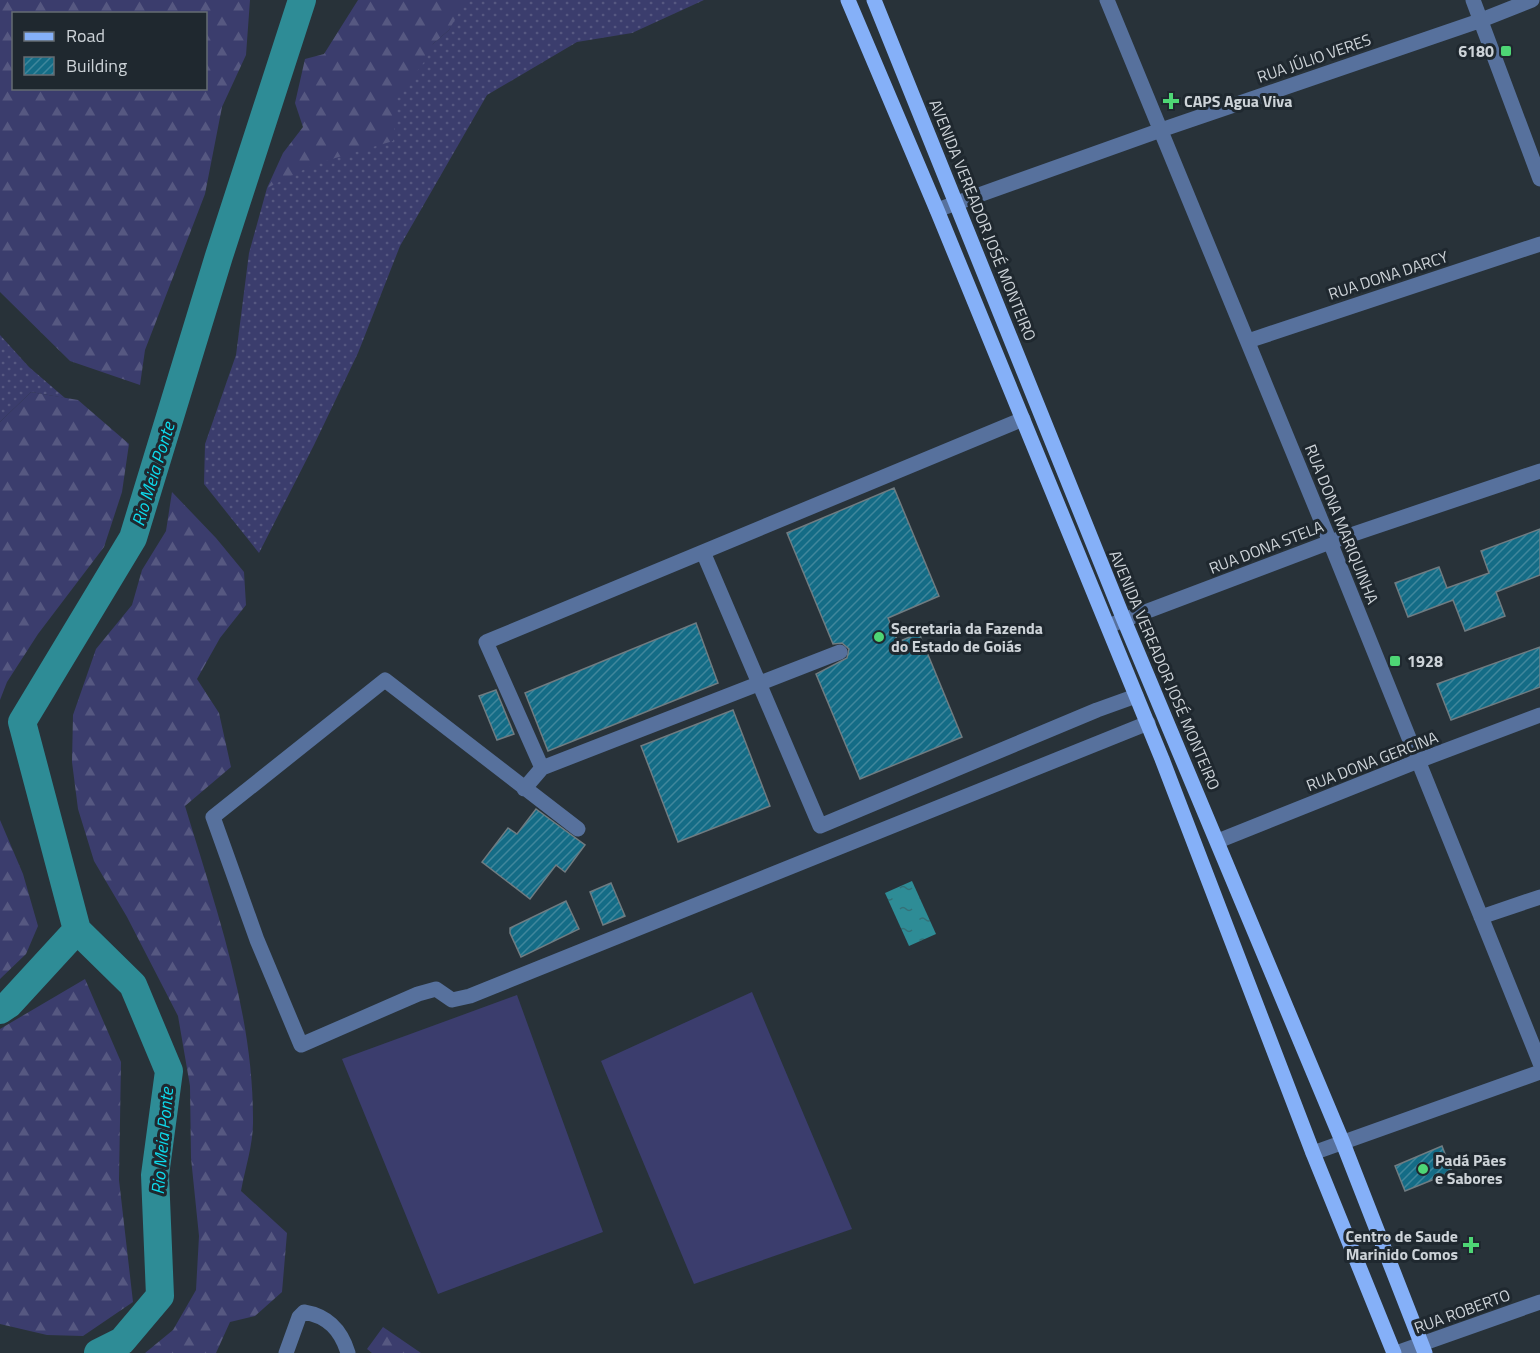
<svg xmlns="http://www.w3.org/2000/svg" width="1540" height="1353" font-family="'Titillium Web',sans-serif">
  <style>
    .grass { fill: url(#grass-dots) }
    .forest { fill: url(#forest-firs); fill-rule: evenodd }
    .pitch { fill: #3b3d6d }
    .water { fill: url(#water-ripples) }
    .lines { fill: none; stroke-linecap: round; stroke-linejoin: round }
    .river { stroke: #2e8c96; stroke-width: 28 }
    .building { fill: url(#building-hatch); stroke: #6f7c82; stroke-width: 1.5 }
    .minor { stroke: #57719d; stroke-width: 15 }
    .major { stroke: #85b0f8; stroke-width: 15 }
    .poi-dot { fill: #4ed675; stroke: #1f282f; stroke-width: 2 }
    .labels { text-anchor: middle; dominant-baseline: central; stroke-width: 6; stroke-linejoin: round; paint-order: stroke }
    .poi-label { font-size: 16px; font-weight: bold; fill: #cdd3d8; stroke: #1f282f; text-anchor: start }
    .street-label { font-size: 16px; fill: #cdd3d8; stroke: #1f282f }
    .water-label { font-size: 18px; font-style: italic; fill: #0ddcee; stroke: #1f282f }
  </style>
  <defs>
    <pattern id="grass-dots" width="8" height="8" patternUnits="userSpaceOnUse" patternTransform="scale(1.5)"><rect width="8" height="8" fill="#3b3d6d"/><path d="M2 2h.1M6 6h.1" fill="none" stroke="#565881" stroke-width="1.8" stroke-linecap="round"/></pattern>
    <pattern id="forest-firs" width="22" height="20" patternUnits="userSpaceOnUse" patternTransform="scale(1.5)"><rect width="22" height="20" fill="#3b3d6d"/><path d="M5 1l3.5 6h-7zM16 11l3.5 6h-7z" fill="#565881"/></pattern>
    <pattern id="water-ripples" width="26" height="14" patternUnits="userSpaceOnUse" patternTransform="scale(1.5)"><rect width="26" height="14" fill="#2e8c96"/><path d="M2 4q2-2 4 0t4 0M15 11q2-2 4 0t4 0" fill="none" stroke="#347178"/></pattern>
    <pattern id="building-hatch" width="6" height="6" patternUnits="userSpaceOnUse" patternTransform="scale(1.5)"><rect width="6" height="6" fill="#146c86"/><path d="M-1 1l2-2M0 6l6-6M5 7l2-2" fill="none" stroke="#40879c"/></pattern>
  </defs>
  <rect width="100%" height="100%" fill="#283239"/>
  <path class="grass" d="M463,0h241l-72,33 -55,9 -90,53 -87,151 -42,107 -44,92 -55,108 -55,-69 1,-40 31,-89 13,-102 18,-65 182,-158z
    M0,335l29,32 36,31 -34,-6 -31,30z"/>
  <path class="forest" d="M0,0h250l-4,55 -24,52 -17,87 -60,156 -5,35 -70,-24 -70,-69zM14,14h192v74h-192z
    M358,0h108l-17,30 -16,14 -9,18 -27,36 -4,43 -78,23 -48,24 16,-35 20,-26 -8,-24 10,-44 19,-5z
    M31,392l47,8 51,44 -7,48 -18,55 -66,87 -31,48 -7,18v-278z
    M172,492l44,46 28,34 2,33 -26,33 -23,41 22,34 12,54 -46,39c31,103 69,208 68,317 0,22 -8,46 -12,68l46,42 -5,59 -27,24 -25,6 -14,31h-71l28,-23 23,-40 3,-54 -8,-78 -1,-72 -12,-70 -51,-99 -33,-56 -16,-52 -6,-47 1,-47 23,-66 36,-44 10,-35 24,-39z
    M0,820l23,54 15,52 -12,28 -26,25z
    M85,979l36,83 -2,118 14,122 -50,34 -36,-1 -47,-11v-295z
    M383,1327l38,26h-49l-5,-4z"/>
  <path class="pitch" d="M752,992l100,237 -158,55 -93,-223z
    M517,995l86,237 -165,62 -96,-235z"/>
  <path class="water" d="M912,881l24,53 -27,12 -24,-53z"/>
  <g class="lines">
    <path class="river" d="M77,930l56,55 36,86 -14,104 5,121 -38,45 -24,12
      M0,1010l9,-6 68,-74 -55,-208 111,-184 86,-282 83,-256"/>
  </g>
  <path class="building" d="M894,488l45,108 -51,22 10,24 21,-9 43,104 -102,42 -44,-105 31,-16 2,-9 -7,-6 -9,1 -46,-111z
    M1540,529v46l-44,17 9,24 -40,15 -12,-31 -45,17 -13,-34 44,-16 8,21 42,-15 -8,-22z
    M696,623l22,60 -170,68 -23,-58z
    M1540,647v40l-89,33 -14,-36z
    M496,690l18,44 -17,6 -18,-44z
    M733,710l37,96 -92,36 -37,-96z
    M536,809l49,36 -20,27 -9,-7 -26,34 -48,-37 26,-34 9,6z
    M611,883l14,33 -22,9 -13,-33z
    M566,901l13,28 -58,28 -11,-24v-5z
    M1442,1146l10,26 -47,19 -10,-25z"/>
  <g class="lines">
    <path class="minor" d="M1107,0l223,542 210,521
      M1473,0l67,179
      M937,210l224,-80 318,-109 53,-21
      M1248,341l292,-97
      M703,552l117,274 277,-116 39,-14
      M1108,626l222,-84 210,-71
      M542,768l-56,-126 537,-223
      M524,789l18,-21 298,-116
      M578,829l-193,-149 -172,137 44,123 44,105 117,-51 18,-5 16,11 18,-4 678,-273
      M1218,841l200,-80 122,-46
      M1481,917l59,-20
      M1313,1153l227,-81
      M286,1353l13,-36 5,-5c24,4 37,18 44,41
      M1396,1353l144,-51"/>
    <path class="major" d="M848,0l89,210 225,549 151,394 81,200
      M874,0l250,620 219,523 82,210"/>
  </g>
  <g class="poi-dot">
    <rect x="1500" y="45" width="12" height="12" rx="3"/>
    <path d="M1168 92h6v6h6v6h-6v6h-6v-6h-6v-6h6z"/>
    <circle cx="879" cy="637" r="6"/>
    <rect x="1389" y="655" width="12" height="12" rx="3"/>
    <circle cx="1423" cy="1169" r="6"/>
    <path d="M1468 1236h6v6h6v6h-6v6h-6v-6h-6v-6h6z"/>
  </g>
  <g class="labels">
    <g class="poi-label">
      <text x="1494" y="51" text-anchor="end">6180</text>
      <text x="1184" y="101">CAPS Agua Viva</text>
      <text x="891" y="628">Secretaria da Fazenda<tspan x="891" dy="18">do Estado de Goiás</tspan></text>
      <text x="1407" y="661">1928</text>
      <text x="1435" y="1160">Padá Pães<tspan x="1435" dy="18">e Sabores</tspan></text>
      <text x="1458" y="1236" text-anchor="end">Centro de Saude<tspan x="1458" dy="18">Marinido Comos</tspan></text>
    </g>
    <g class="street-label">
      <text transform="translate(1314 58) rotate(-19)">RUA JÚLIO VERES</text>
      <text transform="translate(983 220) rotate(68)">AVENIDA VEREADOR JOSÉ MONTEIRO</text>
      <text transform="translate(1388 275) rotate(-18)">RUA DONA DARCY</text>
      <text transform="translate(1342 524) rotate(68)">RUA DONA MARIQUINHA</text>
      <text transform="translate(1266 547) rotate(-21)">RUA DONA STELA</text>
      <text transform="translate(1165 670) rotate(67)">AVENIDA VEREADOR JOSÉ MONTEIRO</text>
      <text transform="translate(1372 761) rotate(-21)">RUA DONA GERCINA</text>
      <text transform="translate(1462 1311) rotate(-20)">RUA ROBERTO</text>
    </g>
    <g class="water-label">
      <text transform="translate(153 474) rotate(-73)">Rio Meia Ponte</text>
      <text transform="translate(162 1141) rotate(-85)">Rio Meia Ponte</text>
    </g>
  </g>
  <rect x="12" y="12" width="195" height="78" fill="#1f282f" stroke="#656c73" stroke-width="1.5"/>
  <rect x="24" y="32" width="30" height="9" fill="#85b0f8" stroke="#656c73" stroke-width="1.5"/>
  <text x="66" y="42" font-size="18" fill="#cdd3d8">Road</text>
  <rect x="24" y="57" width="30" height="18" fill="url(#building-hatch)" stroke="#656c73" stroke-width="1.5"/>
  <text x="66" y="72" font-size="18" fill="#cdd3d8">Building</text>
</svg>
